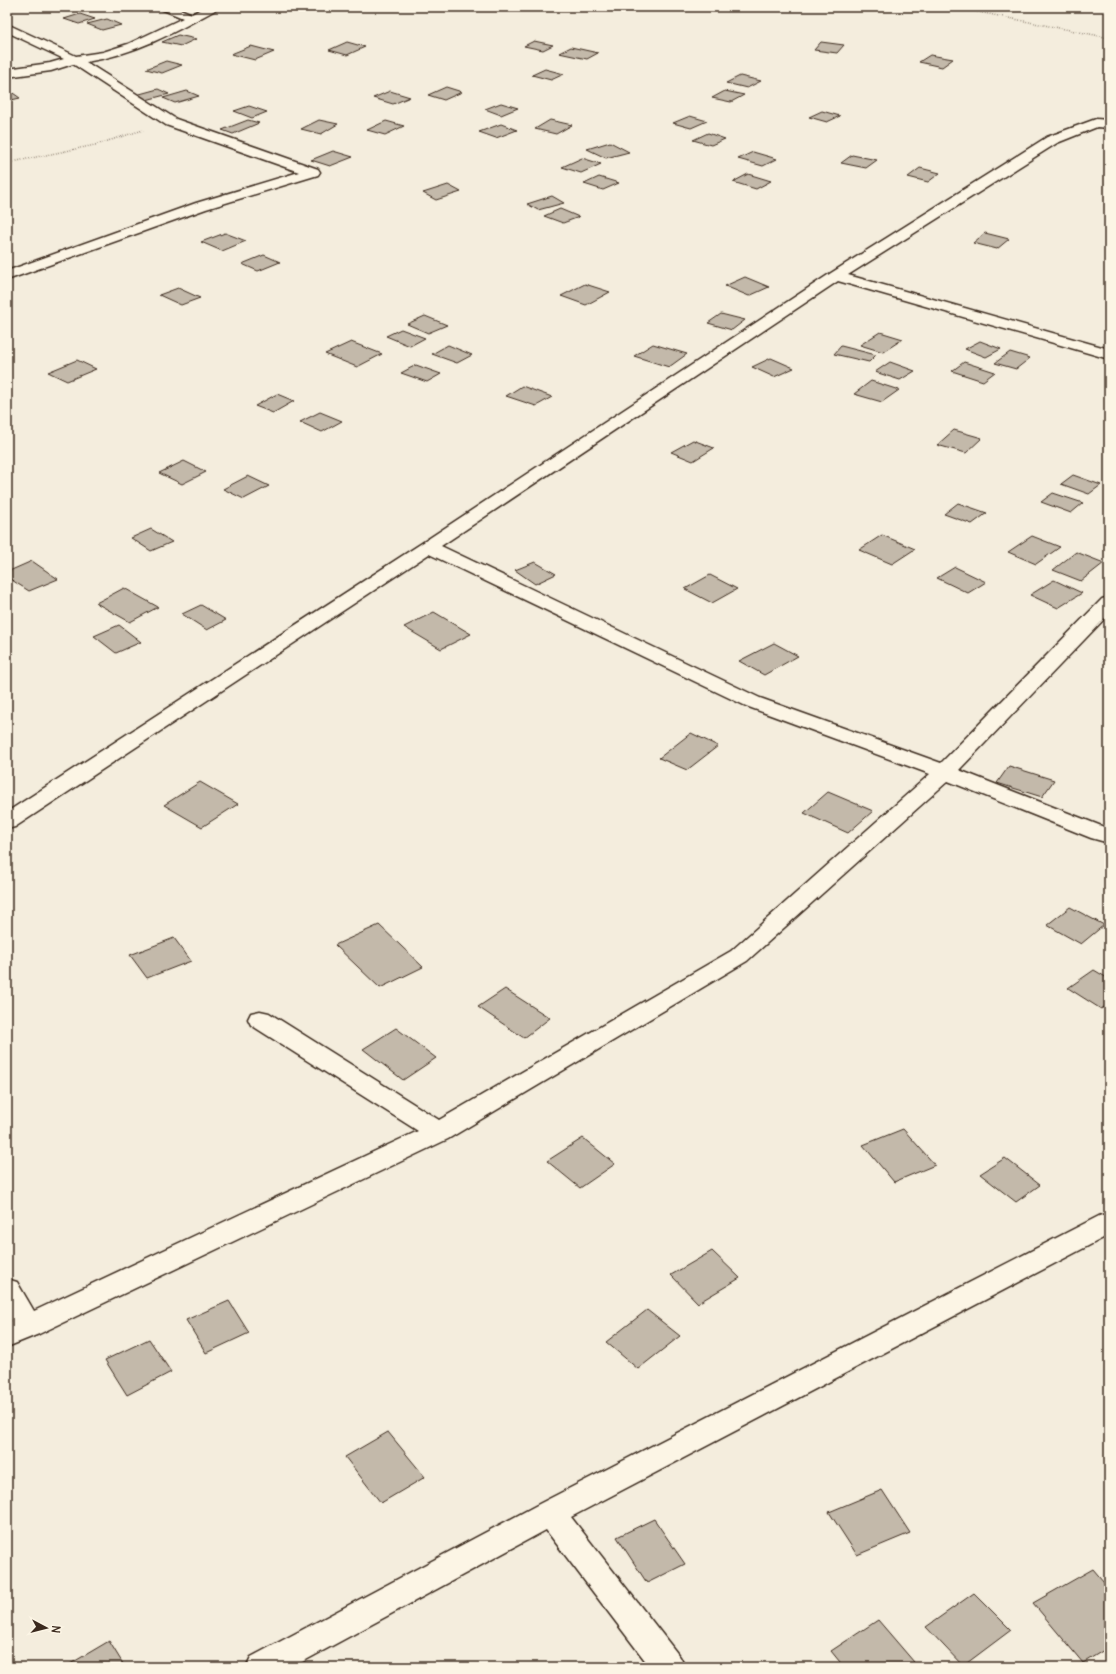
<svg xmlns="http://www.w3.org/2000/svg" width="1116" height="1674" font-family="Delius,sans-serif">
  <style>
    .building { fill: #c3b9aa; stroke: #3b2a1e }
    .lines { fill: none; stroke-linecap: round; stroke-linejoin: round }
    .street-casing { stroke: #3b2a1e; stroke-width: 3 }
    .path { stroke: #3b2a1e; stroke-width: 1.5; stroke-dasharray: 0.5 2; stroke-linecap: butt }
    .street { fill: #fcf5e5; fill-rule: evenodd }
  </style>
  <rect width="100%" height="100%" fill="#f4eddd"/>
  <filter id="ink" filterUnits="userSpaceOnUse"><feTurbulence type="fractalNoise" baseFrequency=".025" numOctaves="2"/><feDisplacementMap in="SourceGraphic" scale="8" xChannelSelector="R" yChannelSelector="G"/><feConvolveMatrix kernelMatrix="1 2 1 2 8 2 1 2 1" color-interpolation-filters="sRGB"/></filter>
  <g filter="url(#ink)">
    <path class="building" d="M80,14l15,5 -16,5 -15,-5z
      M107,19l14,6 -19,5 -15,-6z
      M178,35l18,4 -15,7 -19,-4z
      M534,41l19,4 -10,5 -19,-4z
      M347,42l18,5 -18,8 -18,-5z
      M821,42l23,3 -7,8 -23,-3z
      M251,46l23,6 -19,8 -24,-6z
      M571,47l27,6 -11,6 -28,-6z
      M930,55l23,4 -11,8 -23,-5z
      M166,61l16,4 -20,8 -16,-4z
      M545,69l19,5 -13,6 -19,-5z
      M740,76l21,5 -14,7 -21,-5z
      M446,87l16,5 -18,8 -16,-5z
      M158,89l11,5 -23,6 -10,-5z
      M10,91l10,7 -13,3v-9z
      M187,91l12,5 -24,7 -12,-5z
      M390,91l20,6 -17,7 -20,-6z
      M725,91l19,4 -13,7 -19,-4z
      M501,103l17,5 -17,7 -16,-6z
      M249,106l18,6 -15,6 -18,-7z
      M822,111l18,5 -13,6 -18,-5z
      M690,116l17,5 -16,7 -18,-5z
      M248,120l11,3 -26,11 -11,-4z
      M319,120l19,4 -17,10 -20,-5z
      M550,120l22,5 -16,9 -21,-5z
      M386,121l18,5 -19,9 -18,-5z
      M501,124l16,6 -21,8 -17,-6z
      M708,133l17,6 -14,6 -18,-5z
      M610,142l19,10 -23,6 -19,-9z
      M333,151l20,6 -23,9 -19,-6z
      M753,152l24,7 -14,7 -25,-7z
      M852,155l25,5 -11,8 -25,-5z
      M582,158l19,6 -20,9 -19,-6z
      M920,168l20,5 -12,9 -20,-5z
      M748,174l23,7 -15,8 -23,-7z
      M599,177l20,6 -16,7 -19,-6z
      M448,185l13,7 -25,8 -13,-7z
      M552,196l12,7 -26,7 -11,-6z
      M560,209l19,8 -16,6 -19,-7z
      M225,233l21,8 -24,10 -21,-9z
      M985,233l24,6 -12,10 -24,-6z
      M264,255l16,7 -22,9 -16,-7z
      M745,277l24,10 -20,9 -24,-10z
      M585,284l25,8 -24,13 -25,-9z
      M178,288l22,10 -19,7 -22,-10z
      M721,314l24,6 -13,10 -24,-7z
      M425,316l22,9 -19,8 -21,-9z
      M401,329l24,9 -15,8 -24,-10z
      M880,332l23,7 -20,13 -23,-7z
      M980,341l21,8 -15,8 -21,-8z
      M351,342l31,12 -25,13 -32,-13z
      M653,344l34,10 -18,13 -35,-11z
      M448,345l24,10 -15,8 -25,-9z
      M841,346l35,9 -7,7 -35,-8z
      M1010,352l20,6 -14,11 -21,-6z
      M771,358l23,10 -20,9 -22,-10z
      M77,360l19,9 -29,12 -19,-9z
      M890,362l25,9 -15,9 -25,-8z
      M964,362l31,10 -12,9 -31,-10z
      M416,365l25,9 -14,8 -26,-9z
      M871,381l28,9 -17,12 -28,-8z
      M522,386l30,11 -16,9 -30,-10z
      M277,394l17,7 -21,12 -18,-7z
      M320,412l22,9 -20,11 -22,-10z
      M954,430l28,8 -16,15 -29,-8z
      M693,440l21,8 -21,13 -22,-9z
      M184,461l22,11 -24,12 -23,-11z
      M1073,475l28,10 -12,9 -28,-10z
      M248,476l21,10 -25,13 -21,-10z
      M1053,493l30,10 -12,10 -30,-11z
      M958,503l29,10 -15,11 -28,-10z
      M151,529l21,13 -21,9 -20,-13z
      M882,535l33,14 -23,15 -33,-14z
      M1032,536l28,11 -24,17 -28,-12z
      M1076,552l28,11 -23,18 -28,-11z
      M32,561l26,18 -29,12 -22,-14v-5z
      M535,562l21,12 -21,10 -20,-14z
      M955,567l31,15 -18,11 -31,-15z
      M710,575l27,14 -25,14 -27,-14z
      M1054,580l28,13 -24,15 -28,-13z
      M124,588l34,19 -28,15 -34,-19z
      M201,605l25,15 -19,10 -25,-16z
      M434,612l37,22 -30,15 -37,-22z
      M119,625l22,17 -25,11 -22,-17z
      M774,643l24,13 -34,19 -25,-14z
      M691,733l27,13 -31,24 -28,-12z
      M1009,766l45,14 -12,17 -45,-14z
      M200,782l38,22 -36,23 -38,-22z
      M828,792l45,19 -25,22 -44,-20z
      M1070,907l34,18 -23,19 -34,-19z
      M379,925l44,42 -43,21 -45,-43z
      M174,938l17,23 -44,17 -17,-23z
      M1094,970l15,9v25l-8,5 -33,-21z
      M505,989l45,29 -26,20 -46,-31z
      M396,1028l40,30 -33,22 -40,-31z
      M903,1129l32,36 -41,17 -31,-37z
      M583,1138l32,26 -35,24 -33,-27z
      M1005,1158l35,27 -24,17 -36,-28z
      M712,1251l28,27 -42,25 -27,-28z
      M229,1301l20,32 -43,20 -20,-33z
      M647,1310l33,26 -42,33 -32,-27z
      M149,1339l22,33 -44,23 -22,-35z
      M388,1432l37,45 -44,26 -36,-46z
      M882,1490l28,43 -53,22 -28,-43z
      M654,1519l31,45 -38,19 -30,-46z
      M1093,1569l16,19v59l-26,16 -50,-60z
      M974,1593l37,37 -48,36 -37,-39z
      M878,1620l36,42 -7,5h-63l-13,-16z
      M109,1641l16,26h-60z"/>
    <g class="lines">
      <g class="street-casing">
        <path id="street" d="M159,7h16l17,7 12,-7h15l-2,2c-43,24 -82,45 -131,53l90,57 142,50 2,3 -2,3 -112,34 -199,71v-9l189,-68 103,-31 -133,-47 -93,-61 -22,7 -44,6v-8l43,-6 14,-4 -57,-27v-8l69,32 27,-4 25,-8 55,-26 -22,-9z
          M1096,119l13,1v8l-12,-1 -40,16 -209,132 261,74v10l-271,-78 -397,265 319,152 181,65 161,-164 7,-2v17l-150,156 150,59v14l-18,-5 -143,-57 -201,180 -299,178 -409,195 -32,13v-24l4,-2 -4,-7v-35l10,3 17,29 384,-180 -167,-106 -3,-6 3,-6 9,-2 9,2 170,107 292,-169 199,-177 -184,-68 -317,-152 -414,273 -8,2v-17l415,-269 409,-270 216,-136z
          M1109,1213v22l-538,282 109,140 5,10h-35l-104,-137 -253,137h-47l5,-10 288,-153 560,-288z"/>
      </g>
      <path class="path" d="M953,7l152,30 4,3
        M7,163l88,-18 48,-15"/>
      <use href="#street" class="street"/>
    </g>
  </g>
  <rect width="1116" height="1674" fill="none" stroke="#fcf5e5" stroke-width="24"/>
  <rect x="12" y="12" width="1092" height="1650" fill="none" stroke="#3b2a1e" stroke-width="1.5" filter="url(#ink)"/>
  <g transform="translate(46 1628) rotate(97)" stroke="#fcf5e5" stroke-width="3" paint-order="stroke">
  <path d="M0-3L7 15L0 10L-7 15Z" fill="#3b2a1e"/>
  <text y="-6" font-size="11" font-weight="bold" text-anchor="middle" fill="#3b2a1e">N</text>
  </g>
</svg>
